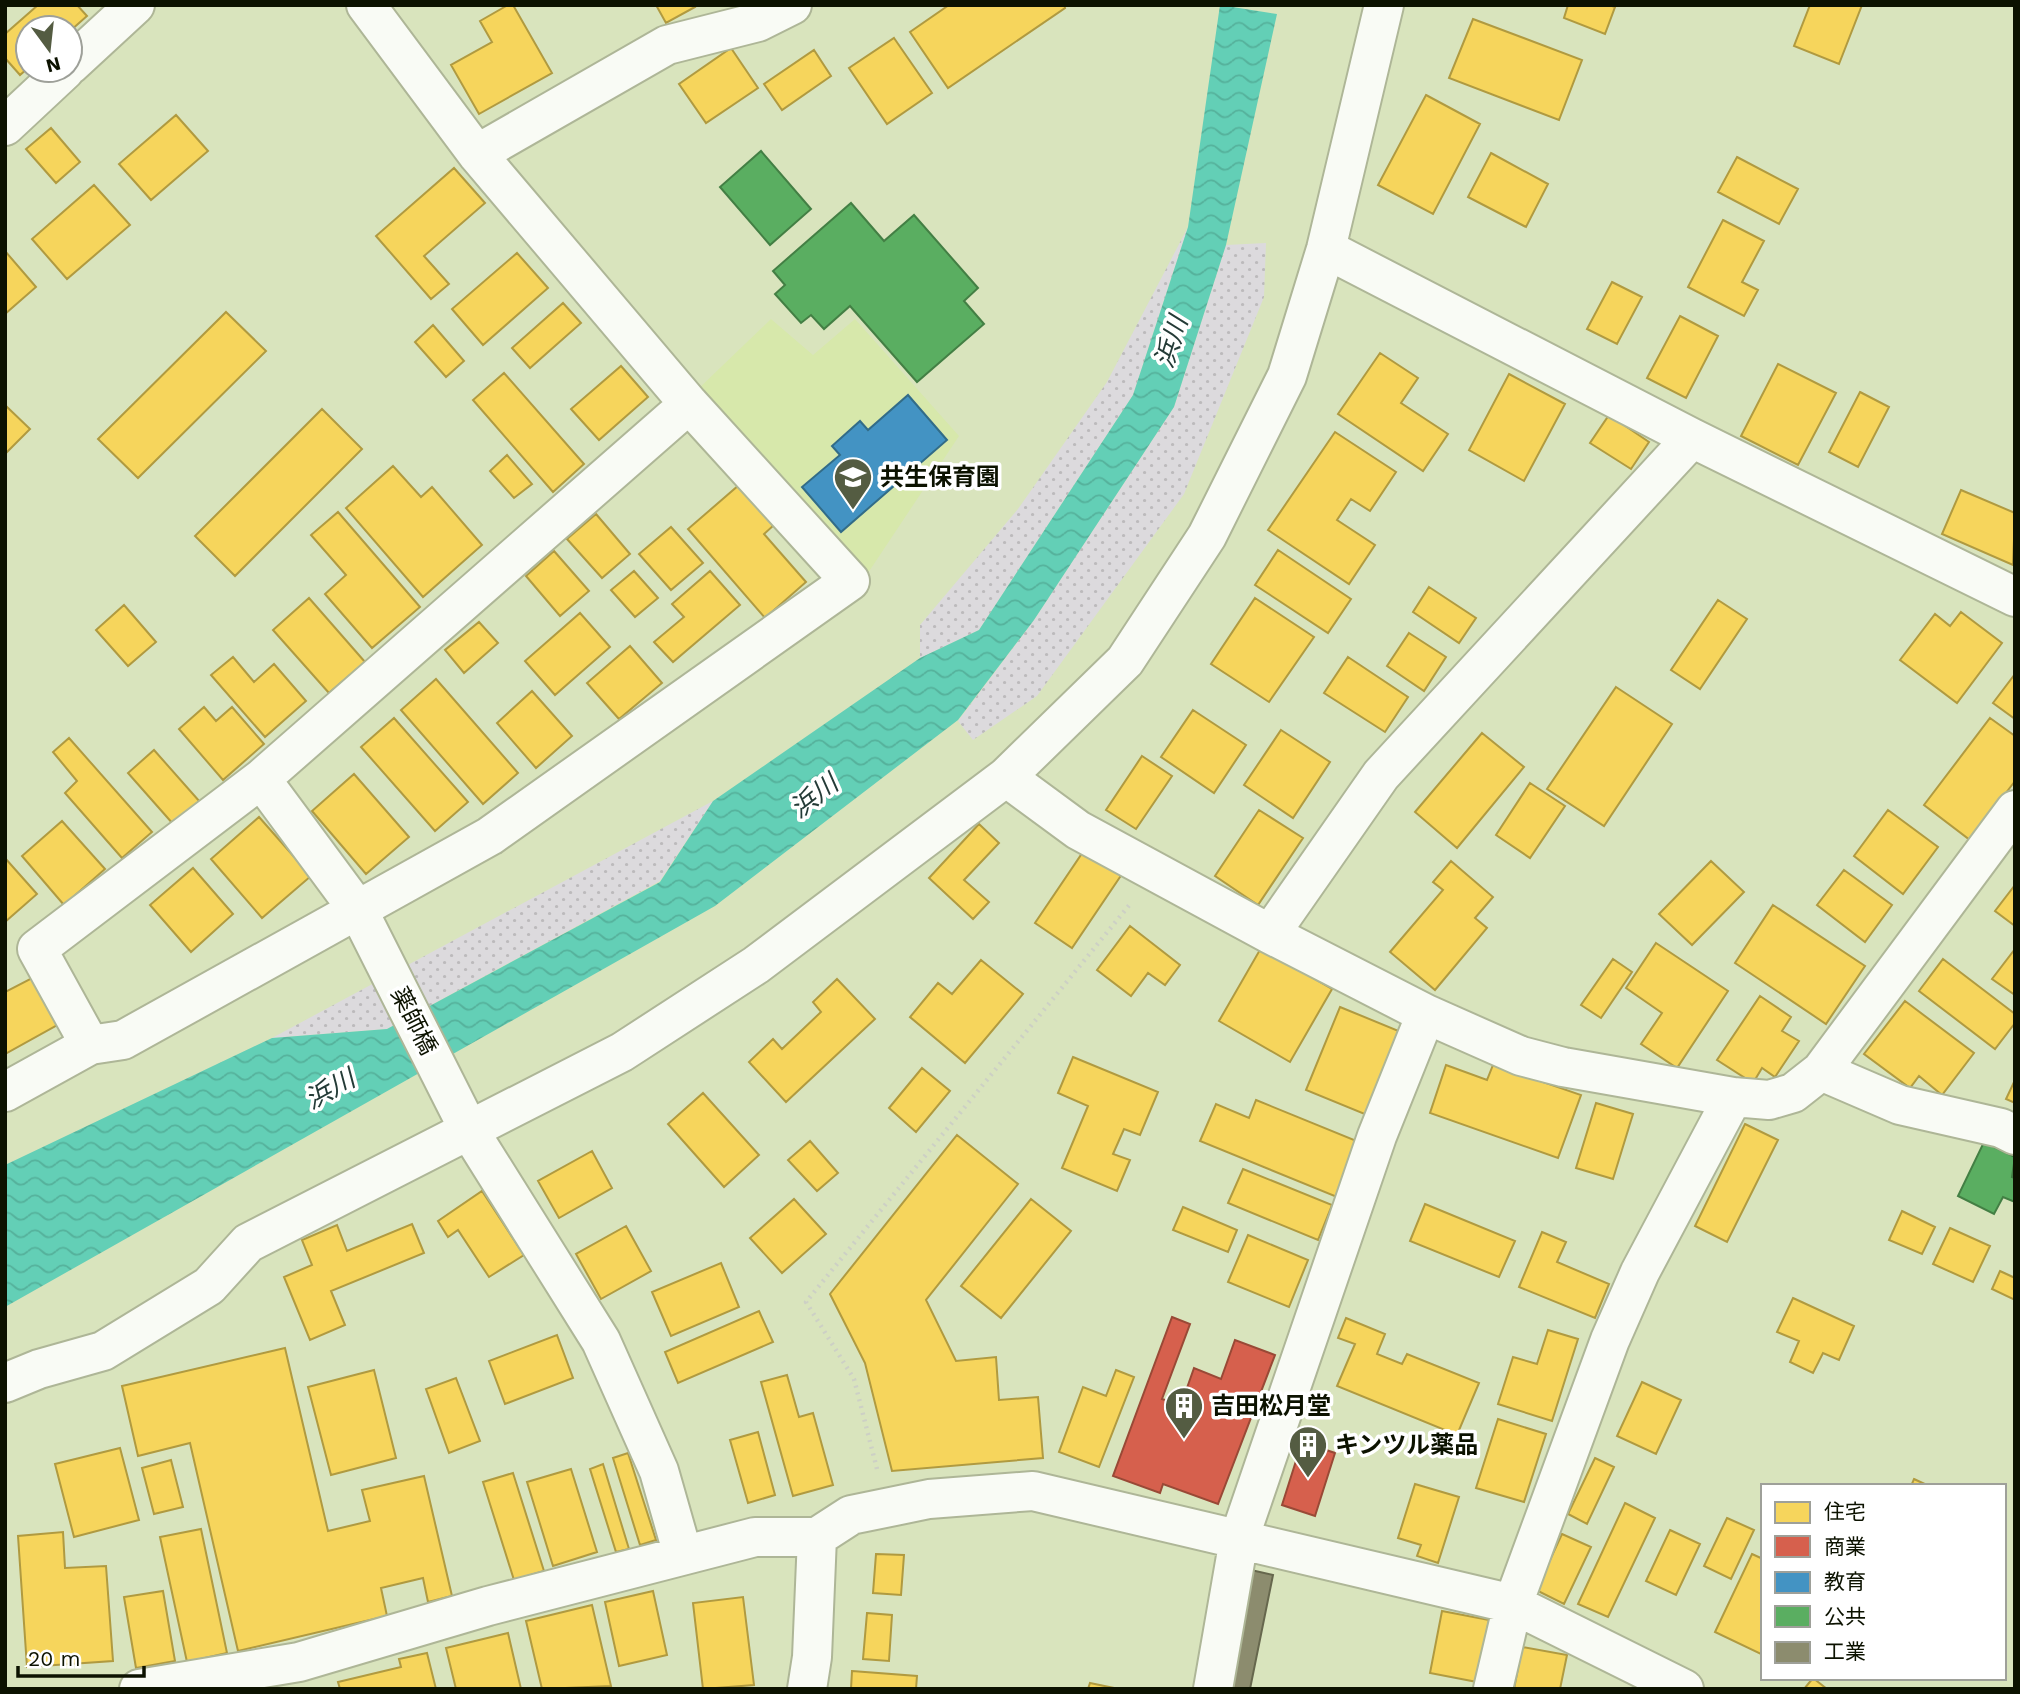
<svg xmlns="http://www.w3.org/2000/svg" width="2020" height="1694" font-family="'Work Sans','Noto Sans JP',sans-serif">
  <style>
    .built { fill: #d7e8ab }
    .grass { fill: url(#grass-dots) }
    .water { fill: url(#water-waves) }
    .homes { fill: #f6d55c; stroke: #b09a40; stroke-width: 2 }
    .shops { fill: #d6604d; stroke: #994936; stroke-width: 2 }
    .schools { fill: #4393c3; stroke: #326c88; stroke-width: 2 }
    .public { fill: #5aae61; stroke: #437f44; stroke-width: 2 }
    .industry { fill: #8c8c6e; stroke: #66674d; stroke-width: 2 }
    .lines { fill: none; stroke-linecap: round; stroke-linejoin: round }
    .minor-casing { stroke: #aeb697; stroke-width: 42 }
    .path { stroke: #cdd0c5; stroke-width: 4.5; stroke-dasharray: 2 5; stroke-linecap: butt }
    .minor { stroke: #f9fbf5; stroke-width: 38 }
    .labels { text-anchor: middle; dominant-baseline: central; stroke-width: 7; stroke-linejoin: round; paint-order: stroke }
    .poi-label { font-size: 24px; font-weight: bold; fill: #0c1200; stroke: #fff; text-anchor: start }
    .street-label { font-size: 24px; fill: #0c1200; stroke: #fff }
    .water-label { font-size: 26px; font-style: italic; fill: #243b37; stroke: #fff }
  </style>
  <defs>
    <pattern id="grass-dots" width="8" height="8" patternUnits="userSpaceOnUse" patternTransform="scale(1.75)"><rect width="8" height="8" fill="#dcdadd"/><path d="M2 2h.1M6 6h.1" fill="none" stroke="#bcbabc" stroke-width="1.8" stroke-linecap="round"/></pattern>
    <pattern id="water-waves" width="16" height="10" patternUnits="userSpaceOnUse" patternTransform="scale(1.75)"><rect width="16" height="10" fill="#63cfb6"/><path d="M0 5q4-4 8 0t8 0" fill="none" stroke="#55b19b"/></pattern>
  </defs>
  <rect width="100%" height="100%" fill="#d9e4bd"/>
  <path class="built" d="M771,319l42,36 42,-36 104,117 -99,149 -165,-193z"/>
  <path class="grass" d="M1188,227l-55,168 -154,235 -59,28v-33l98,-116 89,-127z
    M1266,243l-2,54 -80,197 -147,202 -64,44 -15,-19 76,-101 140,-213 52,-162z
    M713,801l-53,80 -273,148 -115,9z"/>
  <path class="water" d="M1220,5l57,9 -51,231 -52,162 -140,213 -76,100 -243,186 -710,401v-142l267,-127 115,-9 273,-147 53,-81 207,-143 59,-28 154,-235 55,-168z"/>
  <path class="homes" d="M38,5h39l10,11 -17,15v-3h-42v40l-8,7 -15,-17v-24z
    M508,5h5l39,68 -73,41 -28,-49 41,-23 -12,-21z
    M656,5h38l1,2 -29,16z
    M949,5h115l1,3 -117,80 -38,-56z
    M1568,5h41l6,2 -10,27 -41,-16z
    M1810,5h52l-23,59 -45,-18z
    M1473,19l109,41 -23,60 -110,-42z
    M894,38l38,55 -45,31 -38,-56z
    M731,48l27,40 -52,35 -27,-39z
    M814,50l17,26 -49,34 -18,-26z
    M1426,95l54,29 -47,90 -55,-29z
    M176,115l32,36 -57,49 -32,-36z
    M51,128l29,34 -24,21 -30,-34z
    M1491,153l57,31 -22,43 -58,-30z
    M1737,157l61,32 -19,35 -61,-32z
    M454,168l31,35 -61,53 25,28 -18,15 -55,-63z
    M94,185l36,40 -63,54 -35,-40z
    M1723,220l41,21 -22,41 16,8 -14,26 -56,-29z
    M5,251l31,36 -31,27z
    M517,253l31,35 -65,57 -31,-36z
    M1612,282l30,15 -25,47 -30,-15z
    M563,303l18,20 -51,45 -18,-20z
    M226,312l40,39 -128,127 -40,-39z
    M1680,316l38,20 -32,62 -39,-20z
    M433,325l31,36 -18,16 -31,-35z
    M1380,353l38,25 -17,25 47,31 -25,37 -85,-57z
    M1778,364l58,29 -38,72 -57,-29z
    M621,366l27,31 -49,43 -28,-31z
    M504,373l80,91 -31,28 -80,-92z
    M1509,374l56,30 -41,77 -55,-31z
    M1860,392l29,15 -31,60 -29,-15z
    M5,405l25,24 -25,25z
    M322,409l40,40 -127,127 -40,-40z
    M1609,415l40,27 -18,27 -41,-26z
    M1335,432l61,40 -26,39 -19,-12 -14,21 38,25 -26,39 -81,-54z
    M507,455l25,29 -18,14 -24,-27z
    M393,466l28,31 11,-10 50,58 -59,52 -77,-89z
    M739,485l35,40 -10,9 42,48 -41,36 -77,-89z
    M1961,490l54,23 -2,52 -71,-31z
    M338,512l82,95 -48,41 -47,-54 21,-19 -35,-40z
    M596,514l34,40 -28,24 -35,-39z
    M671,527l32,36 -32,27 -32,-36z
    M1278,550l73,49 -23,34 -73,-48z
    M554,551l35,40 -29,25 -34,-40z
    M634,571l24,27 -23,19 -24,-27z
    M710,571l30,34 -67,57 -19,-20 30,-25 -12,-13z
    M1429,587l47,31 -17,25 -46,-31z
    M309,598l56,64 -36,31 -56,-63z
    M1255,598l59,39 -45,65 -58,-38z
    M1718,600l29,19 -47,70 -29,-19z
    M124,605l32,37 -28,24 -32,-36z
    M1961,612l41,31 -45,60 -57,-43 35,-46 15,12z
    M580,613l30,34 -55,48 -30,-34z
    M479,622l19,21 -34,30 -19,-23z
    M1409,633l37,24 -22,34 -37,-25z
    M630,646l32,37 -43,36 -32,-36z
    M233,657l21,25 20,-18 32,37 -41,36 -54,-62z
    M1348,657l60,40 -23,35 -61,-39z
    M2015,674v45l-22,-16z
    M436,679l82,94 -35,31 -82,-94z
    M1616,687l56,37 -68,102 -57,-37z
    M532,691l40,45 -36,32 -39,-45z
    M204,707l12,14 16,-14 32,37 -41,36 -44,-51z
    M1193,710l53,35 -32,48 -53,-36z
    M394,718l74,84 -33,29 -74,-84z
    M1990,718l25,18v45l-45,59 -46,-35z
    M1281,730l49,32 -37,56 -49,-33z
    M1482,733l42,34 -67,81 -42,-36z
    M69,738l83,94 -30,26 -57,-65 12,-12 -24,-29z
    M154,750l46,52 -26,23 -46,-52z
    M1142,756l30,20 -36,53 -30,-19z
    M354,774l55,63 -43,37 -54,-63z
    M1530,783l35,23 -35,52 -34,-23z
    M1259,810l44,28 -45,67 -43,-29z
    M1888,810l50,37 -35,47 -49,-38z
    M259,817l52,59 -49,42 -51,-59z
    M62,821l43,48 -41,36 -42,-49z
    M979,824l20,19 -35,37 25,22 -16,17 -44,-41z
    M1085,849l37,25 -50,74 -37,-25z
    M5,858l32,36 -32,28z
    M1451,861l42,36 -18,21 12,10 -52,62 -45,-38 53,-62 -10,-8z
    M1711,861l33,31 -52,53 -33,-31z
    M193,868l40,46 -42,38 -41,-47z
    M1844,870l48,35 -27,37 -48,-37z
    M2015,885v41l-20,-15z
    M1773,905l92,61 -39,58 -91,-61z
    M1130,926l50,39 -15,20 -17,-12 -17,23 -34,-26z
    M1656,943l72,48 -51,77 -36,-24 21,-31 -36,-25z
    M1261,948l71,41 -42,73 -71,-41z
    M2015,949v46l-23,-16z
    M1613,959l19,13 -31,46 -20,-13z
    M1943,959l72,55v9l-20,26 -76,-58z
    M981,960l42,34 -58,69 -55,-46 28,-34 14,11z
    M34,977l25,47 -54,30v-62z
    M837,979l38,40 -89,83 -37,-40 24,-23 9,10 39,-37 -8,-10z
    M1760,996l31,21 -9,14 17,10 -24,36 -13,-9 -9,15 -36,-23z
    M1905,1001l69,52 -32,42 -23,-19 -9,12 -46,-34z
    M1340,1007l61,25 -34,83 -61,-25z
    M1073,1057l85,35 -18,43 -16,-6 -11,25 17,6 -13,31 -55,-23 26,-62 -30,-13z
    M1446,1065l41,15 6,-15 88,30 -23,63 -128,-45z
    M922,1068l28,23 -34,41 -27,-24z
    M2015,1080v23l-9,-4z
    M703,1093l56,62 -35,32 -56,-63z
    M1256,1100l103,42 -22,55 -137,-56 16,-37 33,14z
    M1596,1103l37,11 -20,65 -37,-11z
    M1745,1124l33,16 -51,102 -32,-16z
    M957,1135l61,49 -92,116 30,61 40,-4 3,43 39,-3 5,61 -151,13 -27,-108 -35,-69z
    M810,1141l28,32 -21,18 -29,-31z
    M592,1151l20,37 -53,30 -21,-37z
    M1243,1169l89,36 -14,35 -90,-37z
    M482,1191l42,64 -35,22 -31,-47 -10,7 -10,-16z
    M794,1199l32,35 -44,39 -32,-35z
    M1031,1199l40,32 -70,87 -40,-32z
    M1425,1204l90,37 -16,36 -89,-36z
    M1183,1207l54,23 -9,22 -55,-22z
    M1902,1211l33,16 -13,27 -33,-14z
    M412,1224l12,29 -93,38 14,34 -35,15 -26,-63 28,-12 -10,-25 35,-15 10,26z
    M626,1226l25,45 -50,28 -25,-45z
    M1950,1228l40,18 -17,36 -40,-18z
    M1542,1232l24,10 -9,20 52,22 -14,34 -76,-31z
    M1248,1235l60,25 -19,47 -61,-25z
    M721,1263l18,44 -68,29 -19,-44z
    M2000,1271l15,7v22l-23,-11z
    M1793,1298l61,28 -15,34 -16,-7 -10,20 -23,-11 9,-21 -22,-9z
    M759,1311l14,31 -95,41 -13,-31z
    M1346,1318l39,16 -8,20 25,10 5,-10 72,29 -22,52 -120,-49 18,-42 -17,-6z
    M1548,1330l30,9 -26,82 -54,-17 15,-47 24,7z
    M557,1335l16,43 -68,26 -16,-43z
    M285,1348l43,183 42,-10 -8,-31 62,-14 28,120 -24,6 -5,-24 -42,10 6,28 -149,35 -48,-208 -52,13 -16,-70z
    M374,1370l22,88 -65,17 -23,-88z
    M1116,1370l18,7 -35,90 -40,-15 24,-65 23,9z
    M787,1375l12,42 14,-4 20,72 -40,11 -32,-114z
    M456,1378l24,63 -31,12 -23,-64z
    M1642,1382l39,18 -25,54 -39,-18z
    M1498,1419l48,15 -22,68 -48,-14z
    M758,1432l17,63 -27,8 -18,-63z
    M120,1448l19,72 -65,17 -19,-73z
    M628,1453l28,87 -16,5 -27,-87z
    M1595,1458l19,9 -27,57 -19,-10z
    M171,1460l12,47 -29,7 -12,-46z
    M603,1464l26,85 -13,3 -26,-83z
    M571,1469l26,83 -44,14 -26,-84z
    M513,1473l31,98 -30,9 -31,-98z
    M1914,1479l15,7h-18z
    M1415,1484l44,13 -21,66 -21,-7 4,-11 -23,-7z
    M1625,1503l30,15 -47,99 -30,-13z
    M1727,1518l27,12 -23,49 -27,-13z
    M201,1529l26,124 -40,9 -27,-125z
    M1670,1530l30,14 -24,51 -30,-14z
    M63,1532l2,36 41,-2 7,95 -86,6 -9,-131z
    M1562,1534l29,13 -27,57 -28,-14z
    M876,1554l28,1 -3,40 -28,-2z
    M1752,1554l11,5v96l-48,-23z
    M163,1591l12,70 -39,7 -12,-71z
    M653,1591l14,64 -48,11 -14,-64z
    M743,1597l11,88 -51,4 -10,-86z
    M592,1605l19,81 -69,3 -16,-68z
    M1442,1611l47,9 -12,62 -47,-9z
    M867,1613l25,2 -3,46 -26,-2z
    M508,1633l13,56h-65l-10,-41z
    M1522,1647l45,8 -7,34h-46z
    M427,1653l9,36h-96l-2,-7 63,-15 -2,-8z
    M852,1671l65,5 -1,13h-65z
    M1813,1678l14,11h-23z
    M1090,1683l29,6h-31z"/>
  <path class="shops" d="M1172,1317l18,7 -28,75 19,6 13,-37 27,11 14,-39 40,15 -57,149 -55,-20 -3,9 -47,-17z
    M1302,1442l33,11 -20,63 -33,-11z"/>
  <path class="schools" d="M908,395l39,45 -106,92 -39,-45 38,-32 -8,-9 28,-25 8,9z"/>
  <path class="public" d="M761,151l50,58 -41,36 -50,-58z
    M851,203l33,38 30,-26 64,73 -14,13 20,23 -67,58 -67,-76 -26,23 -13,-14 -10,8 -26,-29 10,-9 -12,-14z
    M1984,1142l31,15 -3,20 3,1v24l-12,-5 -9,17 -36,-18z"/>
  <path class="industry" d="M1251,1570l22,5 -23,114h-22z"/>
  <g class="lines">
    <g class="minor-casing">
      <path id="minor" d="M70,65l65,-60
        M5,126l60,-56
        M477,154l190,-109 91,-23 34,-17
        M1326,249l366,189 323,159
        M1006,777l72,53 192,104 156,80 95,42 42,11 170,30 36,3 24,-7 28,-22 194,-261
        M261,779l97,131 112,222 131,209 58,130 24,84
        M1270,934l111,-159 311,-337
        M90,1045l-53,-96 224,-170 428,-375
        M1821,1071l79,34 101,23 14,7
        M5,1092l85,-47 33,-5 367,-204 360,-255 -161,-177 -212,-250 -111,-149
        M5,1383l34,-14 64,-18 106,-65 39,-43 374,-191 134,-87 250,-188 119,-116 82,-125 80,-160 39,-127 58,-244
        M139,1689l160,-27 189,-56 267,-69h62l34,-22 78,-16 104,-8 480,113 171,85
        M807,1689l5,-32 5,-120
        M1213,1689l26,-150 138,-403 49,-122
        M1493,1689l20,-85 97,-264 30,-68 93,-175"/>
    </g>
    <path class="path" d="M877,1469l-23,-90 -48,-77 325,-399"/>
    <use href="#minor" class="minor"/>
  </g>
  <defs>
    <g id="school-pin" transform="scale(2.0125)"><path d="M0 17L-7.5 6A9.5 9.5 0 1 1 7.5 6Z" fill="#545c42" stroke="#fff"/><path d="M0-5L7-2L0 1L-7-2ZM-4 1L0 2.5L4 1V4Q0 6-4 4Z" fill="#fff"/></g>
    <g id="building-pin" transform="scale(2.0125)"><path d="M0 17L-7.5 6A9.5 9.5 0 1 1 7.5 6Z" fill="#545c42" stroke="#fff"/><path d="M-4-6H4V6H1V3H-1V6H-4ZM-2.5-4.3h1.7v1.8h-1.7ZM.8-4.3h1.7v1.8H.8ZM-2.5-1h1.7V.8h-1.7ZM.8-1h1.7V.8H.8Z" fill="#fff"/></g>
  </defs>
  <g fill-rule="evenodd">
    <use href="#school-pin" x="853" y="477"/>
    <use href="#building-pin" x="1184" y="1406"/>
    <use href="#building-pin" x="1308" y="1445"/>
  </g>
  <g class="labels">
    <g class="poi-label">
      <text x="880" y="477">共生保育園</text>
      <text x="1211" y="1406">吉田松月堂</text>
      <text x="1335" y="1445">キンツル薬品</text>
    </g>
    <g class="street-label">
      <text transform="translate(414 1021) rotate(63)">薬師橋</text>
    </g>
    <g class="water-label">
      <text transform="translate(1171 342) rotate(-72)">浜川</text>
      <text transform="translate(814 796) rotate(-38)">浜川</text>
      <text transform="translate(330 1089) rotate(-29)">浜川</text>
    </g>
  </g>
  <rect width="2020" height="1694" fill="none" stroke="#0c1200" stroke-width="14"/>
  <rect x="1761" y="1484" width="245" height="196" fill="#ffffff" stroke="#9ea099" stroke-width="2"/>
  <rect x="1775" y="1502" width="35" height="21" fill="#f6d55c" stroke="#9ea099" stroke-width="2"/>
  <text x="1824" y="1519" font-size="21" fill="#0c1200">住宅</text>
  <rect x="1775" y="1536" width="35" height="21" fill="#d6604d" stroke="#9ea099" stroke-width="2"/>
  <text x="1824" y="1554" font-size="21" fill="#0c1200">商業</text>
  <rect x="1775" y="1572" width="35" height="21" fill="#4393c3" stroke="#9ea099" stroke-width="2"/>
  <text x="1824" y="1589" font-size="21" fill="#0c1200">教育</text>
  <rect x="1775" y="1606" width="35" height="21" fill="#5aae61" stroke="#9ea099" stroke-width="2"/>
  <text x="1824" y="1624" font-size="21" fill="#0c1200">公共</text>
  <rect x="1775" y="1642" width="35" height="21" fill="#8c8c6e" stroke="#9ea099" stroke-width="2"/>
  <text x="1824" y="1659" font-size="21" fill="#0c1200">工業</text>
  <g transform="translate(49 49) rotate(165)"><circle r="33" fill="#ffffff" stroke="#9ea099" stroke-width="2"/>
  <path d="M0-5L12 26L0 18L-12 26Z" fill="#545c42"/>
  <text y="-10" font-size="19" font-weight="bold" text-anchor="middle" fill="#0c1200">N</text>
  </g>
  <path d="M18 1666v10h126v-10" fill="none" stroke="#0c1200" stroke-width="3.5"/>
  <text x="28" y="1666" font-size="21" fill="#0c1200" stroke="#ffffff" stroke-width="5" paint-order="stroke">20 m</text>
</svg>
